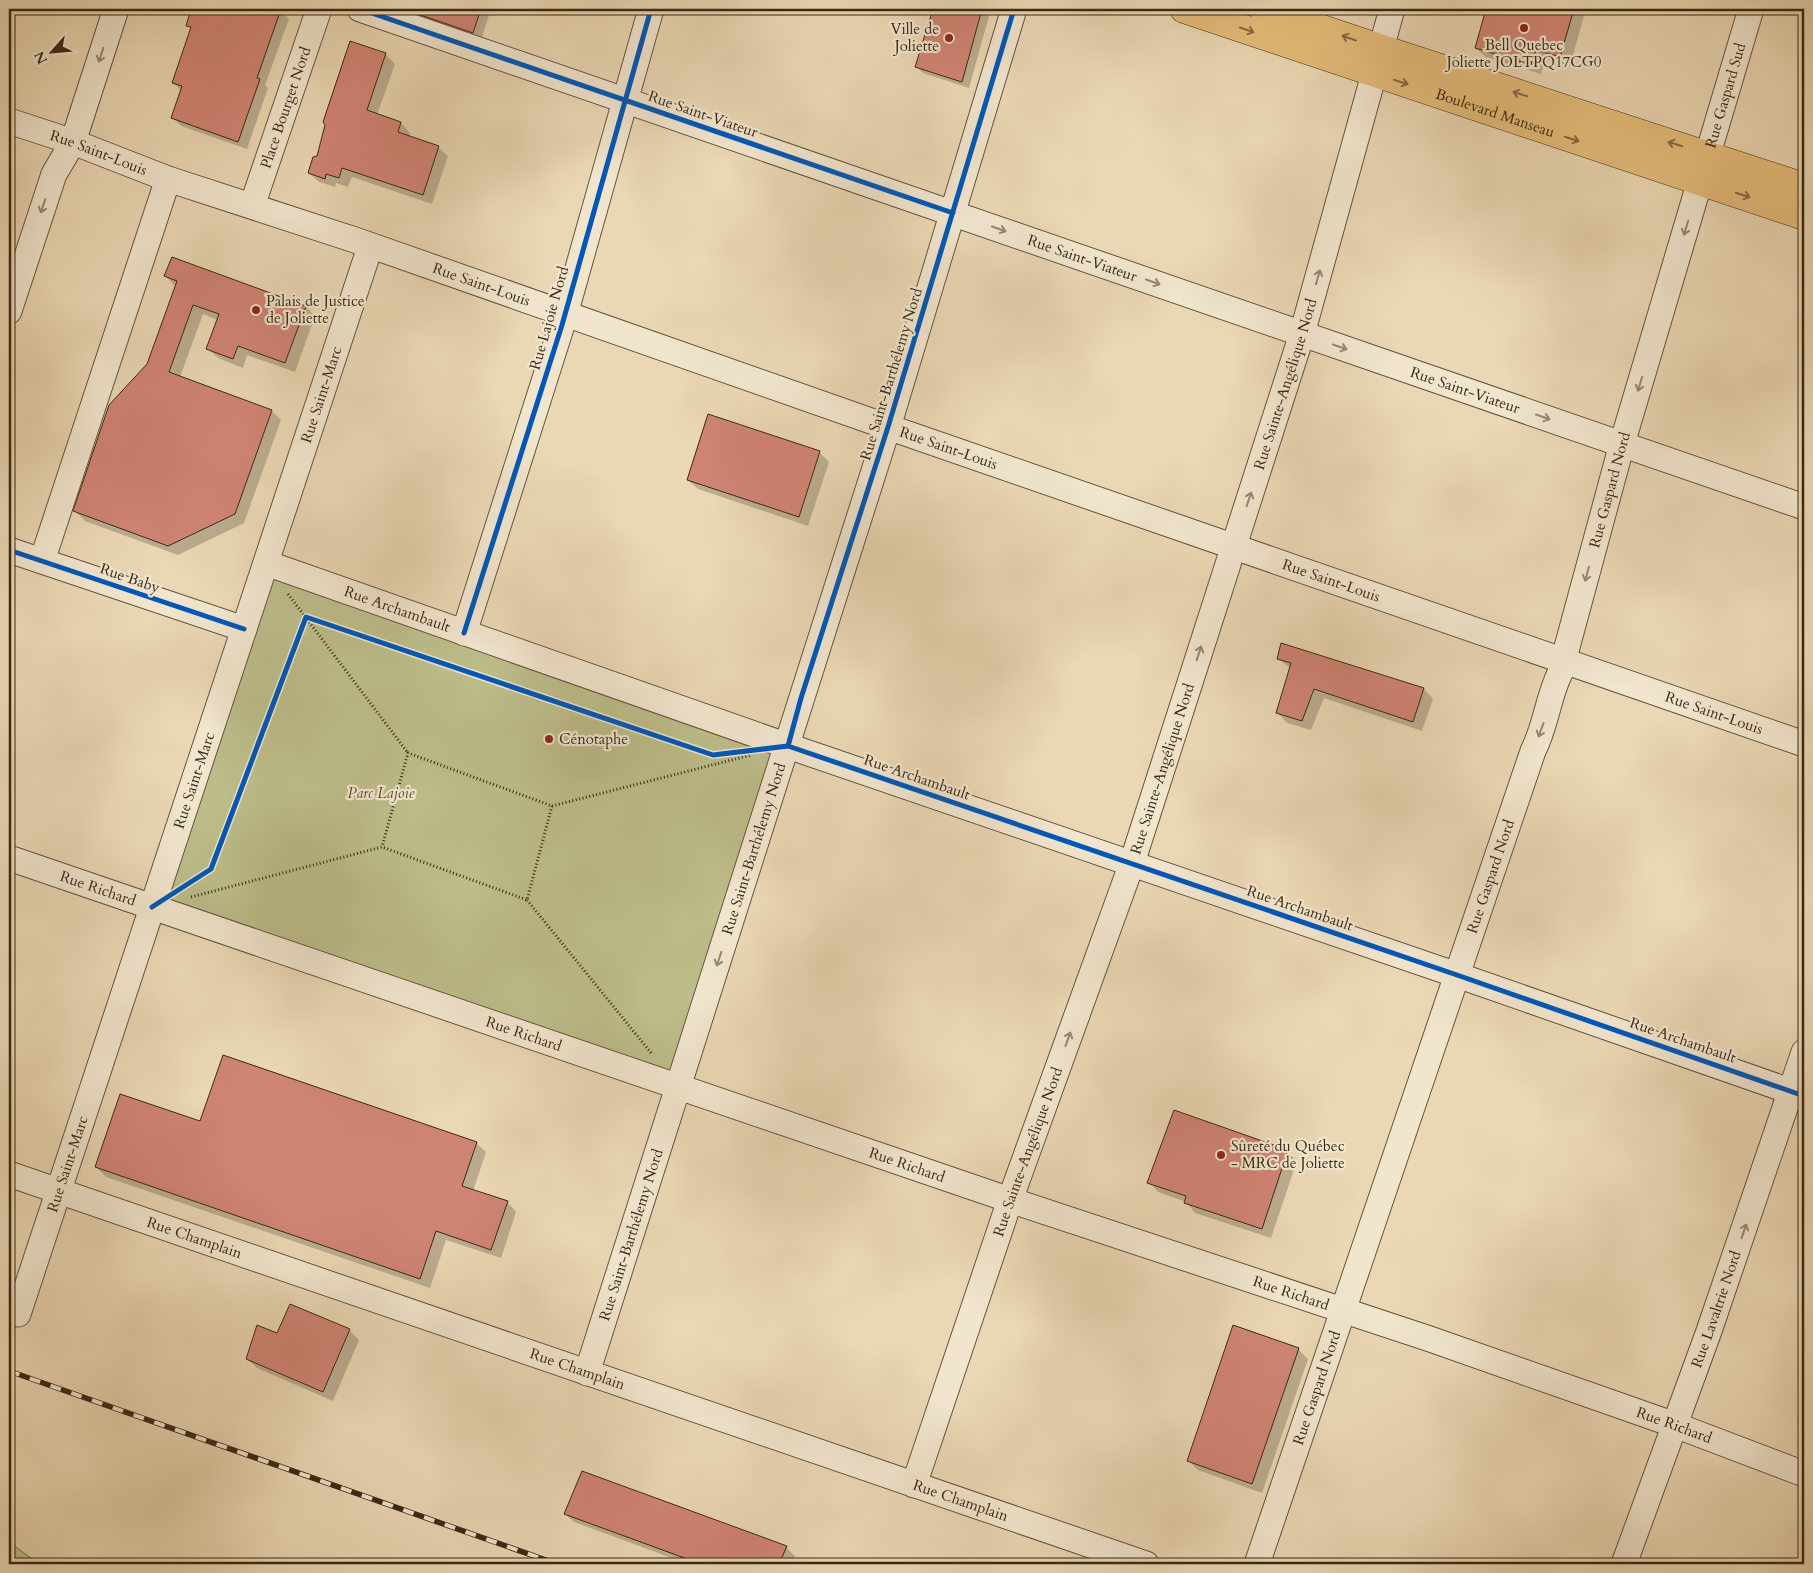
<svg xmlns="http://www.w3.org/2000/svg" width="1813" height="1573" font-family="Cardo,serif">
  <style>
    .green { fill: #bcbd89; stroke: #7a734f }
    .shadow { fill: #0003 }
    .building { fill: #d08474; stroke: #392915 }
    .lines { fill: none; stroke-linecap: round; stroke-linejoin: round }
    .minor-casing { stroke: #65543c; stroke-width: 27 }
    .major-casing { stroke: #392915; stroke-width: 29 }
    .path { stroke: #392915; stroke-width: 3; stroke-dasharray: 1 2.5; stroke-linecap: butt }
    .minor { stroke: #f1e5ce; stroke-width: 25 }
    .major { stroke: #e5bc7a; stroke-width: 28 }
    .rail-casing { stroke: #392915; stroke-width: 5.5 }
    .rail { stroke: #f1e5ce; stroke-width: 4; stroke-dasharray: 11; stroke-linecap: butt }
    .cycleway-casing { stroke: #f1e5ce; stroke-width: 8 }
    .cycleway { stroke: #0057b8; stroke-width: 5 }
    .oneway { stroke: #866b42 }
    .oneway2 { stroke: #958772 }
    .poi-dot { fill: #8f2418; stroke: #f1e5ce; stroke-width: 2 }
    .labels { text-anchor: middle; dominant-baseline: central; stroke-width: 4.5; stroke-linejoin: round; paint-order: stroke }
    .poi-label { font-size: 15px; fill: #392915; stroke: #f1e5ce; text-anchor: start }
    .street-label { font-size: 15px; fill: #392915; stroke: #f1e5ce }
    .park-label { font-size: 15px; font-style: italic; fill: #5a4e32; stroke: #f1e5ce }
  </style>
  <rect width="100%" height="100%" fill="#ead7b3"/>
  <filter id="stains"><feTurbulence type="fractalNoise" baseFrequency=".004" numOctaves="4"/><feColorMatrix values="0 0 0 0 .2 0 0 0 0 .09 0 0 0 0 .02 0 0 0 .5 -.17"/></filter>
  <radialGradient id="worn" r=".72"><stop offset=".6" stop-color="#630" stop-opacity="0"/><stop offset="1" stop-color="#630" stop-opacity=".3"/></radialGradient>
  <path class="green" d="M266,563l522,183 -110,340 -526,-179z
    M9,1542l30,22h-30z"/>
  <path class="shadow" d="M193,9h81l6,2 9,8 -24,66 3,3 -21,61 -66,-23 -9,-9 9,-26 -8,-9 19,-53 -4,-4z
    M411,9h80l-10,31 -63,-22 -8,-8z
    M934,9h57l-22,79 -46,-15 -7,-7z
    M1487,9h99l-16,57 -25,-7 -4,15 -55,-17 -10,-9z
    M385,54l10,10 -18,51 24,8 9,10 -1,4 29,10 10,9 -16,48 -80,-27 -4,10 -12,-4 -1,4 -16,-5 -10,-9z
    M166,276l140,31 9,9 -20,56 -48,-17 -4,13 -25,-10 -10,-9 10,-29 -15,-6 -23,63 92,34 9,9 -37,103 -66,32 -93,-34 -10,-10 73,-146 27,-79z
    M819,452l10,10 -21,64 -110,-37 -10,-9z
    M1282,644l142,45 9,10 -11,32 -98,-33 -13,32 -24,-7 -9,-10 13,-44 -12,-10z
    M201,1123l275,20 10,9 -13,39 34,11 9,10 -15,46 -55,-18 -16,48 -324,-111 -10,-10z
    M1287,1152l10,9 -26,77 -76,-25 -9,-11 -28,-10 -9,-10z
    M349,1330l10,10 -26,61 -76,-33 -10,-9 31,-24z
    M1298,1349l10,10 -46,134 -64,-23 -10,-10z
    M565,1514l221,33 9,9 -1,3 15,5h-121l-114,-42z"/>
  <path class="building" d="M191,9h90l-24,69 3,1 -22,63 -67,-24 11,-32 -10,-3 19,-56 -5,-1z
    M410,9h71l-8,24 -64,-22z
    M933,9h49l-20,73 -47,-15z
    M1486,9h88l-14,48 -24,-7 -5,15 -56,-17z
    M350,41l36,12 -19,57 34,12 -3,10 41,14 -16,49 -81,-27 -3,10 -13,-4 -1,5 -17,-6 5,-16 4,-1 8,-31 -2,-3z
    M172,257l134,49 -21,57 -47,-17 -5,13 -27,-10 13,-35 -26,-9 -24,67 103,38 -37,104 -67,32 -95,-35 36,-106 38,-41 30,-83 -13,-5z
    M708,414l112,37 -21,66 -112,-37z
    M1281,643l143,45 -11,34 -99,-33 -12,32 -26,-8 15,-50 -14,-4z
    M223,1055l254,87 -15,44 46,15 -17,49 -55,-19 -16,48 -325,-112 25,-73 80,27z
    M1174,1110l114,40 -26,79 -78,-26 2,-7 -39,-13z
    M290,1304l60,25 -27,63 -77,-33 11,-34 20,8z
    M1233,1325l66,23 -47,136 -65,-23z
    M582,1471l205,75 -8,18h-78l-137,-50z"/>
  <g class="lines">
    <g class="minor-casing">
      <g id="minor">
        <path id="s1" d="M360,9l1444,498"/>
        <path id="s2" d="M9,121l64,21 95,37 190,62 530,186 916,317"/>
        <path id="s3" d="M252,206l67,-197"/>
        <path d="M9,311l45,-137 19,-32 43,-133"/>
        <path d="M9,550l235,79"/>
        <path d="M42,561l126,-382"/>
        <path id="s4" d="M266,563l522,183 669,229 347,121"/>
        <path d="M464,633l98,-308 89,-316"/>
        <path id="s5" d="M9,858l1001,342 420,139 245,86 129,49"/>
        <path id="s6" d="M9,1174l1137,390"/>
        <path id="s7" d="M18,1314l352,-1067"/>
        <path id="s8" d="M587,1373l301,-946 126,-418"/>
        <path id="s9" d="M914,1485l96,-285 122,-337 170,-529 90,-325"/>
        <path id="s10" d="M1257,1564l276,-813c13,-25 15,-54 27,-78l62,-229 129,-435"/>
        <path id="s11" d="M1624,1564l85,-233 95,-279"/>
      </g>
    </g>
    <g class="major-casing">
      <g id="major">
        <path id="s12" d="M1184,9l620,207"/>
        <path d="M1263,9l119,40 422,138"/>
      </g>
    </g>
    <path class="path" d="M288,594l120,159
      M552,806l199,-51
      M191,897l191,-50 145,53 25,-94 -144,-53 -26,94
      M527,900l125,154"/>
    <use href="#minor" class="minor"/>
    <use href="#major" class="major"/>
    <g class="rail-casing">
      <path id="rail" d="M9,1371l548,193"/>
    </g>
    <use href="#rail" class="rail"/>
    <g class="cycleway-casing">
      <path id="cycleway" d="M360,9l593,204
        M9,550l235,79
        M464,633l98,-308 89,-316
        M788,746l13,-48 87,-271 126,-418
        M152,907l59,-38 95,-252 407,138 75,-9 669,229 347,121"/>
    </g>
    <use href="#cycleway" class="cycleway"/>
  </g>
  <defs><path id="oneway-shaft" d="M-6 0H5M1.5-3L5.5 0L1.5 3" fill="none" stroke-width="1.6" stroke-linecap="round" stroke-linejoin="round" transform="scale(1.25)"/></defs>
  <g class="oneway">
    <use href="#oneway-shaft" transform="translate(1247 30) rotate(19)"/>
    <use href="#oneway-shaft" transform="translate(1349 38) rotate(-161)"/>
    <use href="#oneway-shaft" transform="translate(1401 82) rotate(18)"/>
    <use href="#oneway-shaft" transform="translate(1520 94) rotate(-162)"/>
    <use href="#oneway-shaft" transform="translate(1572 139) rotate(18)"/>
    <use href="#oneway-shaft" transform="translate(1675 144) rotate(-162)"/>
    <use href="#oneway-shaft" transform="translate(1743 195) rotate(18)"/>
  </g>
  <g class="oneway2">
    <use href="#oneway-shaft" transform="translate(101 55) rotate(108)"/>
    <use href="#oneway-shaft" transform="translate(43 206) rotate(108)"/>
    <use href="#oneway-shaft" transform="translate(1686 228) rotate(107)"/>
    <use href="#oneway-shaft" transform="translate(999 229) rotate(19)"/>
    <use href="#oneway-shaft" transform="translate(1318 277) rotate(-74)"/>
    <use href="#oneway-shaft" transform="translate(1153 282) rotate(19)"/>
    <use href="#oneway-shaft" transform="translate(1340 347) rotate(19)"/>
    <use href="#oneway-shaft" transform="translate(1640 384) rotate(107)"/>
    <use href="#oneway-shaft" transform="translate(1543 417) rotate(19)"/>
    <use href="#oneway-shaft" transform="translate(1249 499) rotate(-72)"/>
    <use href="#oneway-shaft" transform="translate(1587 574) rotate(105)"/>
    <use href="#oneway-shaft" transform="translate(1199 653) rotate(-72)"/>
    <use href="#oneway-shaft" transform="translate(1541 730) rotate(110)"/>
    <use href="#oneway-shaft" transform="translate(719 959) rotate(108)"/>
    <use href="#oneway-shaft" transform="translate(1068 1039) rotate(-70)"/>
    <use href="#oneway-shaft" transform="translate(1744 1231) rotate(-71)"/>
  </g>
  <g class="poi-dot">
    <circle cx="1524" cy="28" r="5"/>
    <circle cx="949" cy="38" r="5"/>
    <circle cx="256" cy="310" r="5"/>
    <circle cx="549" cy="739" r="5"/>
    <circle cx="1221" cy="1155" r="5"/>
  </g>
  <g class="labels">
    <g class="poi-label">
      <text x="939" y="29" text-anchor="end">Ville de<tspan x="939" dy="17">Joliette</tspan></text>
      <text x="1524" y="45" text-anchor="middle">Bell Quebec<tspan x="1524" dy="17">Joliette JOLTPQ17CG0</tspan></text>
      <text x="266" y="301">Palais de Justice<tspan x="266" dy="17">de Joliette</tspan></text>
      <text x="559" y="739">Cénotaphe</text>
      <text x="1231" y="1146">Sûreté du Québec<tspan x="1231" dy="17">- MRC de Joliette</tspan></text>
    </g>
    <g class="street-label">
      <text stroke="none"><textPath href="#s10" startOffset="1542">Rue Gaspard Sud</textPath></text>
      <text stroke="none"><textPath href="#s3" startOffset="104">Place Bourget Nord</textPath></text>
      <text stroke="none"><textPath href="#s12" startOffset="328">Boulevard Manseau</textPath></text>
      <text transform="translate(703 114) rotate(19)">Rue Saint-Viateur</text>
      <text stroke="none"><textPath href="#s2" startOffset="95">Rue Saint-Louis</textPath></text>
      <text stroke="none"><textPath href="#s1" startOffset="764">Rue Saint-Viateur</textPath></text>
      <text stroke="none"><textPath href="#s2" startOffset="500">Rue Saint-Louis</textPath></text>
      <text transform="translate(549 318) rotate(-74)">Rue Lajoie Nord</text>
      <text transform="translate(891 374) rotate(-73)">Rue Saint-Barthélemy Nord</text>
      <text stroke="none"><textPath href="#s9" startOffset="1162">Rue Sainte-Angélique Nord</textPath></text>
      <text stroke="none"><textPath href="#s1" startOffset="1169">Rue Saint-Viateur</textPath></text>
      <text stroke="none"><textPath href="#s7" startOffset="968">Rue Saint-Marc</textPath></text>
      <text stroke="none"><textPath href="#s2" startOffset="995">Rue Saint-Louis</textPath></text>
      <text stroke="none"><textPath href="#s10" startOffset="1131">Rue Gaspard Nord</textPath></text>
      <text transform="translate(130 578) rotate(19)">Rue Baby</text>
      <text stroke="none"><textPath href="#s2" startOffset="1400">Rue Saint-Louis</textPath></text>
      <text stroke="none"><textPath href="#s4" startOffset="139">Rue Archambault</textPath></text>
      <text stroke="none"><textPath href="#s2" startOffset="1805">Rue Saint-Louis</textPath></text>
      <text stroke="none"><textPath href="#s9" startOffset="758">Rue Sainte-Angélique Nord</textPath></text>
      <text transform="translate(917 777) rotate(19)">Rue Archambault</text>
      <text stroke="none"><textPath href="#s7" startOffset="562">Rue Saint-Marc</textPath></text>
      <text stroke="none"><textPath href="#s8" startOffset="550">Rue Saint-Barthélemy Nord</textPath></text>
      <text stroke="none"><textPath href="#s10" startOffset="726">Rue Gaspard Nord</textPath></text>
      <text stroke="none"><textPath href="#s5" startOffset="94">Rue Richard</textPath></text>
      <text transform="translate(1300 908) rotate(19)">Rue Archambault</text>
      <text stroke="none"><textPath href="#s5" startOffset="544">Rue Richard</textPath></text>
      <text transform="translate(1683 1040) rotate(19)">Rue Archambault</text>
      <text stroke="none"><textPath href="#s9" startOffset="352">Rue Sainte-Angélique Nord</textPath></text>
      <text stroke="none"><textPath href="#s5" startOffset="949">Rue Richard</textPath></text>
      <text stroke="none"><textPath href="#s7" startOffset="158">Rue Saint-Marc</textPath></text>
      <text stroke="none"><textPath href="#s8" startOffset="145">Rue Saint-Barthélemy Nord</textPath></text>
      <text stroke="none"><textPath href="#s6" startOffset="196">Rue Champlain</textPath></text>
      <text stroke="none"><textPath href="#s5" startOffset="1354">Rue Richard</textPath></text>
      <text stroke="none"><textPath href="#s11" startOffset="271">Rue Lavaltrie Nord</textPath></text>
      <text stroke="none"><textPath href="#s6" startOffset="601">Rue Champlain</textPath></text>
      <text stroke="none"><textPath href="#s10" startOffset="186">Rue Gaspard Nord</textPath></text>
      <text stroke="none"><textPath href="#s5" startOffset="1759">Rue Richard</textPath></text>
      <text stroke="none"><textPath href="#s6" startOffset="1006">Rue Champlain</textPath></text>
    </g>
    <g class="park-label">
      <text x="381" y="793">Parc Lajoie</text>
    </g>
  </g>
  <rect width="1813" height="1573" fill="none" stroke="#ead7b3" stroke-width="30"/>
  <rect x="10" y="10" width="1793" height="1553" fill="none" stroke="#392915" stroke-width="2.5"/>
  <rect x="15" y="15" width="1783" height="1543" fill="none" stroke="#392915"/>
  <g transform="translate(52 52) rotate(243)" stroke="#f1e5ce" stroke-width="4" paint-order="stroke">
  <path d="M0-4L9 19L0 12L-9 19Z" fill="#392915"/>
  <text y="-8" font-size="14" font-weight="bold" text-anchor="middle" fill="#392915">N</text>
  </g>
  <rect width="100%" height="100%" filter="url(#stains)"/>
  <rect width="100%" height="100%" fill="url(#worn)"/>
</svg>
